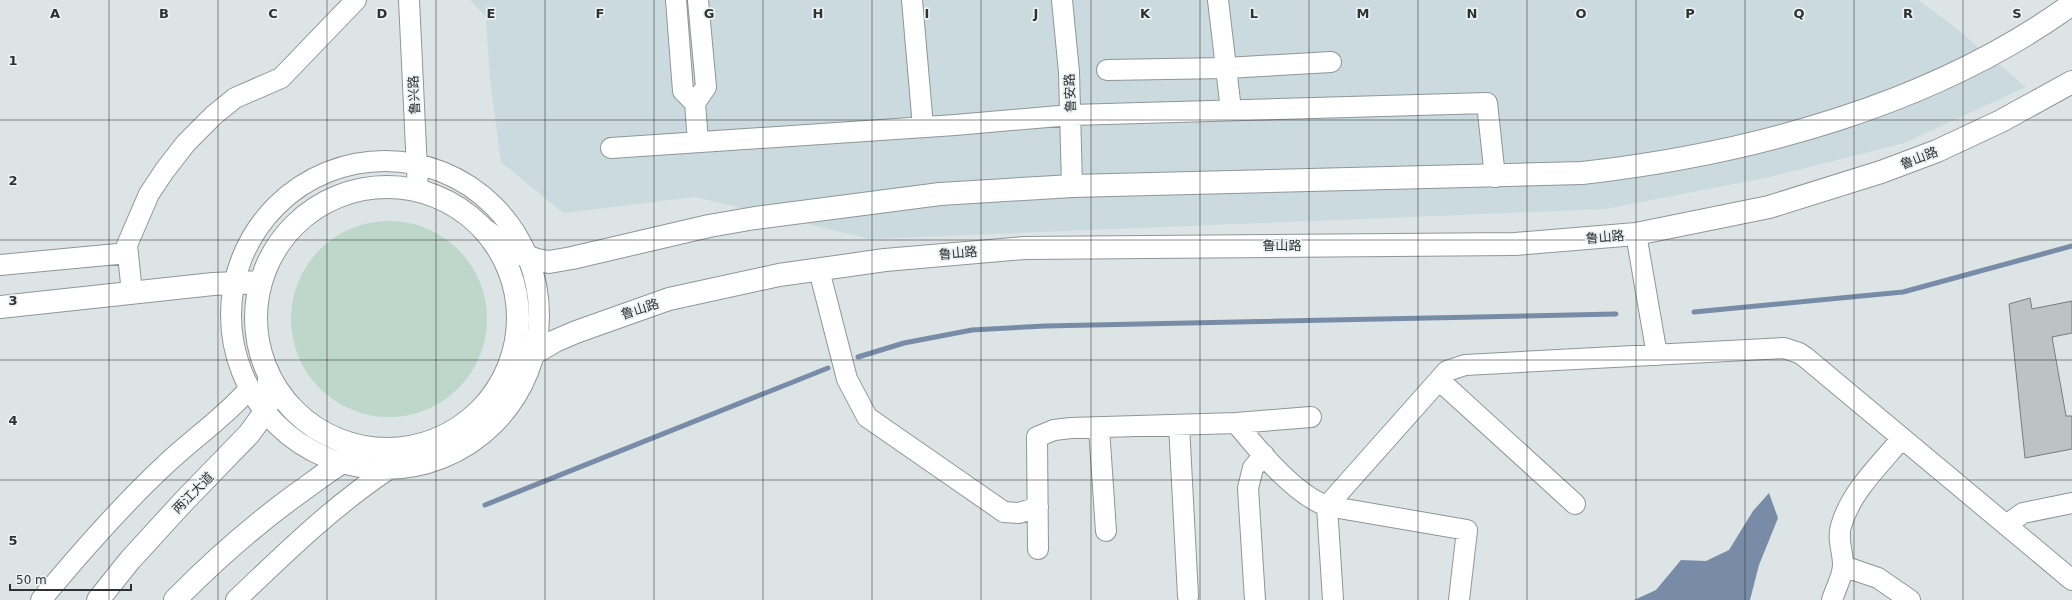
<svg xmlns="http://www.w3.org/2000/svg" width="2072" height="600" font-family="'DejaVu Sans','Noto Sans SC',sans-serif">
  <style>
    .built { fill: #cadade }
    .green { fill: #bdd8ca }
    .water { fill: #798ca7 }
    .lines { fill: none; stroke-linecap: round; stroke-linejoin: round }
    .stream { stroke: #798ca7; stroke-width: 5 }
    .building { fill: #bcc3c2; stroke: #777e7d }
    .minor-casing { stroke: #8f9698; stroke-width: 22 }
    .highway-casing { stroke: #8f9698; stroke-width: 24 }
    .minor { stroke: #fff; stroke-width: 20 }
    .highway { stroke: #fff; stroke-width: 22 }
    .grid { fill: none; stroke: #2f3132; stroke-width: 1; stroke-opacity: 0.55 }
    .labels { text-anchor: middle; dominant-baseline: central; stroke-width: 3.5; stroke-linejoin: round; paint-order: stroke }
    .street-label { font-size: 13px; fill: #2f3132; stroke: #eaf2f3 }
    .grid-label { font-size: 13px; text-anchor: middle; font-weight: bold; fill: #2f3132; stroke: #eaf2f3; stroke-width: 3.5; stroke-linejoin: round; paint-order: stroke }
  </style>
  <rect width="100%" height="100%" fill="#dde4e6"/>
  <path class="built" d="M470,0h1448l34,25 74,62 -122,56 -134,34 -165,32 -735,30 -175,-42 -132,16 -62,-51 -11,-82 -4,-63z"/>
  <path class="green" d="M291 319a98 98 0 1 1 196 0a98 98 0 1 1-196 0Z"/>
  <path class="water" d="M1769,493l9,25 -19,47 -9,35h-116l22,-10 25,-30 25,1 23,-11 24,-39z"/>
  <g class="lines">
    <path class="stream" d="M1694,312l209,-20 169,-46
      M858,357l46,-14 68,-13 73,-4 571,-12
      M485,505l343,-137"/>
  </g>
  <path class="building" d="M2030,298l2,11 40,-8v32l-20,4 14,79h6v33l-47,9 -16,-154z"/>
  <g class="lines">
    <g class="minor-casing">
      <path id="minor" d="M409,0l9,191
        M676,0l7,91 12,12
        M912,0l11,127
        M1062,0l7,72 3,114
        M1218,0l13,110
        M1107,70l119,-2 105,-6
        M698,142l-3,-39 11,-16 -8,-87
        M611,148l344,-23 116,-10 416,-12 8,74
        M231 315a154 154 0 1 1 308 0a154 154 0 1 1-308 0Z
        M1636,234l21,121
        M0,265l128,-12
        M819,270l28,109 20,38 137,95 15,1 19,-6
        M132,293l-5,-48 22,-51 16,-24 21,-27 28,-28 21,-17 46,-20 75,-78
        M1439,380l136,124
        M1236,423c22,27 59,72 91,83l140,24 -8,70
        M1179,425l9,171
        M1099,428l7,103
        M2006,525l17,-12 49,-10
        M1038,549l-1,-112 17,-7 17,-2 165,-5 75,-6
        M1843,566l35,12 32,22
        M41,600c39,-47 79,-93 124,-135 27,-26 59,-47 84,-76
        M236,600c48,-46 97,-94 153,-131
        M1255,600l-7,-112 5,-20 11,-13
        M1333,600l-6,-94 120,-135 18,-6 319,-17 15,5 6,4 267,223
        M1832,600c3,-10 11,-24 11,-35 0,-14 -6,-25 -2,-39 10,-35 39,-61 61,-88"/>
    </g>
    <g class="highway-casing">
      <path id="highway" d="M256 318a131 131 0 1 1 262 0a131 131 0 1 1-262 0Z
        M486,231l29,21 22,8 12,2 23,-4 137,-32 46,-8 185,-24 132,-8 510,-13c168,-19 351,-68 490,-169
        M0,307l213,-23 48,-2
        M494,394l39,-40 22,-13 21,-9 93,-33 110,-24 106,-15 139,-12 491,-4 121,-10 133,-27 112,-35 56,-21 64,-30 71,-39
        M98,600l32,-40 55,-60 64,-66 16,-22 4,-14v-20
        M175,600c38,-39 78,-74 122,-106 24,-17 42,-32 69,-46"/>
    </g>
    <use href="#minor" class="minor"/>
    <use href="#highway" class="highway"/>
  </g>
  <path class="grid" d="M109,0v600M218,0v600M327,0v600M436,0v600M545,0v600M654,0v600M763,0v600M872,0v600M981,0v600M1091,0v600M1200,0v600M1309,0v600M1418,0v600M1527,0v600M1636,0v600M1745,0v600M1854,0v600M1963,0v600M0,120h2072M0,240h2072M0,360h2072M0,480h2072"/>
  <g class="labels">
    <g class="street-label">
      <text transform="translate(1070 93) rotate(-92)">鲁安路</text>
      <text transform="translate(414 95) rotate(-93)">鲁兴路</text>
      <text transform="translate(1919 158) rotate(-21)">鲁山路</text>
      <text transform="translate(1605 237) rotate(-5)">鲁山路</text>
      <text x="1282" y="245">鲁山路</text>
      <text transform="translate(958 253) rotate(-5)">鲁山路</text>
      <text transform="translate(640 309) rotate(-18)">鲁山路</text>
      <text transform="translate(193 493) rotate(-45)">两江大道</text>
    </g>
  </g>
  <g class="grid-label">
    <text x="55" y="18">A</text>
    <text x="164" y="18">B</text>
    <text x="273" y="18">C</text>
    <text x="382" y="18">D</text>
    <text x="491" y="18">E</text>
    <text x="600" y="18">F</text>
    <text x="709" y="18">G</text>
    <text x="818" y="18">H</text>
    <text x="927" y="18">I</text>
    <text x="1036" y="18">J</text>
    <text x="1145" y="18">K</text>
    <text x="1254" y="18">L</text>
    <text x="1363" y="18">M</text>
    <text x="1472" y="18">N</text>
    <text x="1581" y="18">O</text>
    <text x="1690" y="18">P</text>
    <text x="1799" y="18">Q</text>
    <text x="1908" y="18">R</text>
    <text x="2017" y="18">S</text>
    <text x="13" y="65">1</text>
    <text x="13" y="185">2</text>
    <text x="13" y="305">3</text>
    <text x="13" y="425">4</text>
    <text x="13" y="545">5</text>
  </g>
  <path d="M10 584v6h121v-6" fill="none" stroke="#2f3132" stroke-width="2"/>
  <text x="16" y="584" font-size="12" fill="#2f3132" stroke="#eaf2f3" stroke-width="3" paint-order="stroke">50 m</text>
</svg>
